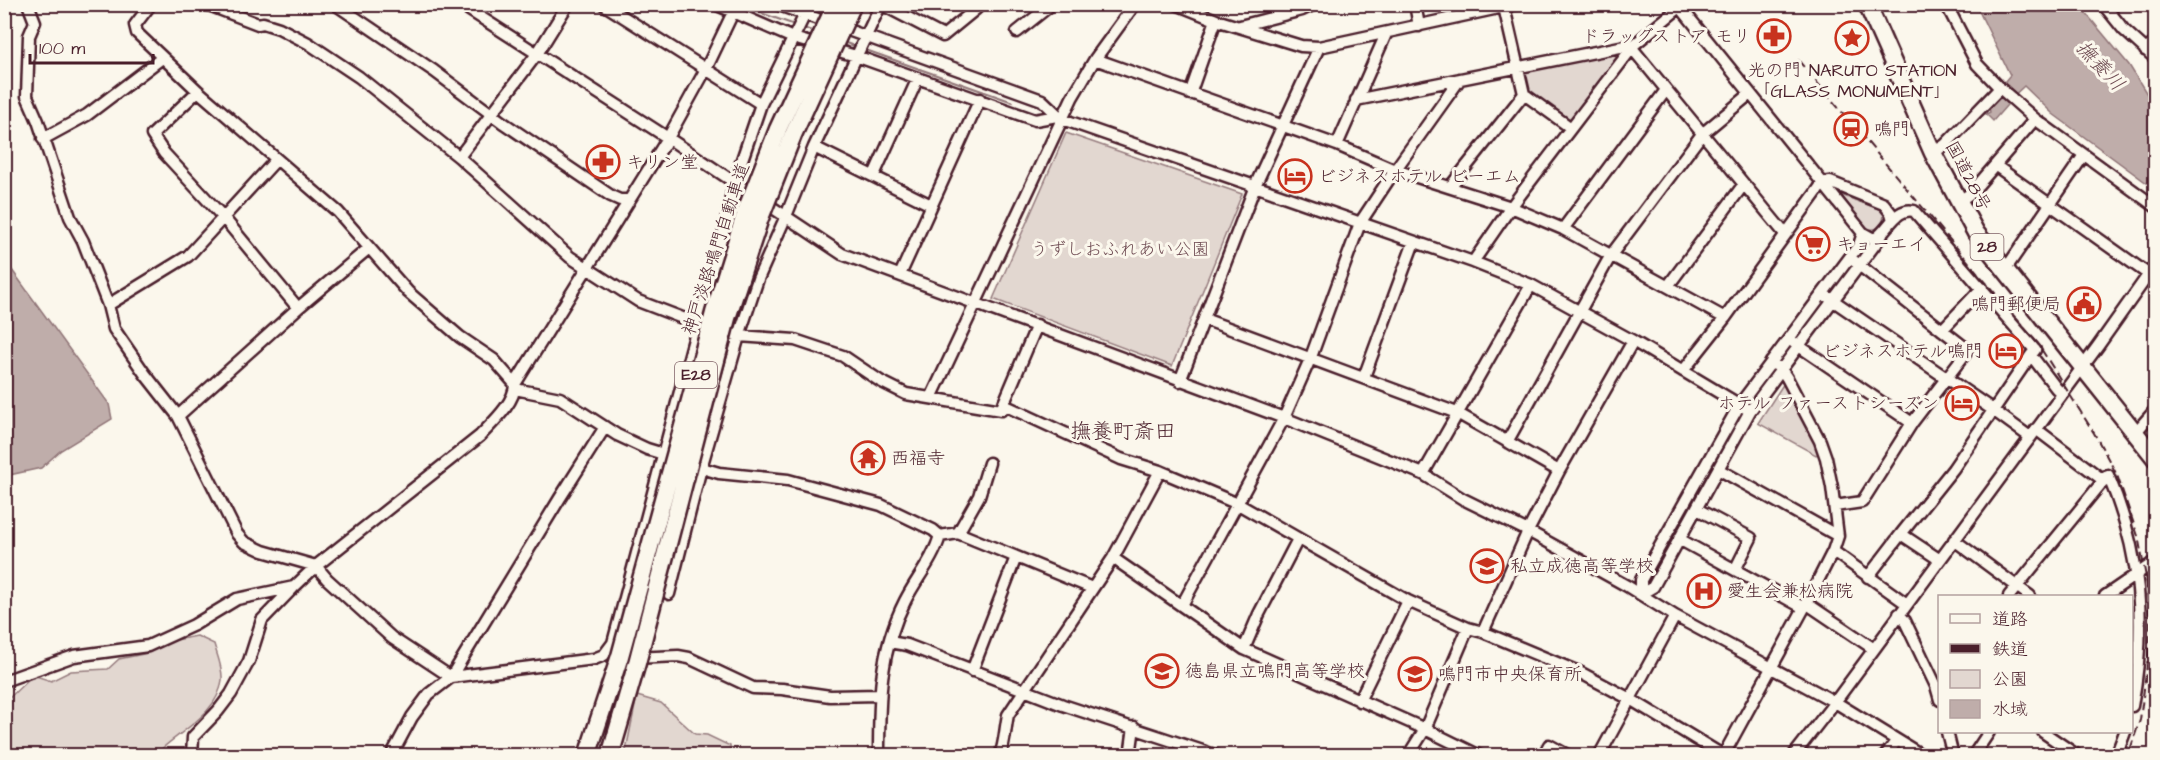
<svg xmlns="http://www.w3.org/2000/svg" width="2160" height="760" font-family="'Architects Daughter','Klee One',sans-serif">
  <style>
    .green { fill: #e2d7d0; stroke: #967b7e; stroke-width: 1.5 }
    .water { fill: #bfadaa; stroke: #907477; stroke-width: 1.5 }
    .lines { fill: none; stroke-linecap: round; stroke-linejoin: round }
    .stream { stroke: #907477; stroke-width: 2 }
    .minor-casing { stroke: #4a1f2b; stroke-width: 15 }
    .highway-casing { stroke: #4a1f2b; stroke-width: 21 }
    .minor { stroke: #fbf7ec; stroke-width: 10 }
    .highway { stroke: #fbf7ec; stroke-width: 16 }
    .rail { stroke: #4a1f2b; stroke-width: 2; stroke-dasharray: 9 4.5; stroke-linecap: butt }
    .highway-bridge-casing { stroke: #4a1f2b; stroke-width: 21; stroke-linecap: butt }
    .highway-bridge { stroke: #fbf7ec; stroke-width: 16 }
    .labels { text-anchor: middle; dominant-baseline: central; stroke-width: 6; stroke-linejoin: round; paint-order: stroke }
    .shield { fill: #fbf7ec; stroke: #7f6065; stroke-width: 1.5 }
    .shield-label { font-size: 16px; font-weight: bold; fill: #4a1f2b }
    .poi-label { font-size: 18px; fill: #4a1f2b; stroke: #fbf7ec; text-anchor: start }
    .street-label { font-size: 18px; fill: #4a1f2b; stroke: #fbf7ec }
    .park-label { font-size: 18px; fill: #704d54; stroke: #fbf7ec }
    .water-label { font-size: 20px; font-style: italic; fill: #6d4a51; stroke: #fbf7ec }
    .quarter-label { font-size: 21px; fill: #4a1f2b; stroke: #fbf7ec }
  </style>
  <rect width="100%" height="100%" fill="#fbf7ec"/>
  <filter id="ink" filterUnits="userSpaceOnUse"><feTurbulence type="fractalNoise" baseFrequency=".0167" numOctaves="2"/><feDisplacementMap in="SourceGraphic" scale="12" xChannelSelector="R" yChannelSelector="G"/><feConvolveMatrix kernelMatrix="1 2 1 2 8 2 1 2 1" color-interpolation-filters="sRGB"/></filter>
  <g filter="url(#ink)">
    <path class="green" d="M1620,50l2,6 -52,65 -41,-30 -5,-21z
      M1066,133l176,61 -70,172 -179,-67z
      M1841,195l38,14 5,6c-1,11 -8,18 -19,12z
      M1784,383l36,70 -4,2 -58,-32z
      M197,636l17,8c3,11 9,24 8,36 -4,35 -45,52 -67,75l-150,1v-54l28,-27 18,6 20,-10 37,-2 11,-10 29,-6 12,-10z
      M637,696l24,7 34,31 12,1 23,11 1,9h-106z"/>
    <path class="water" d="M1976,5h103l50,60 26,42v82l-102,-75 -29,-28 -17,16v3l-14,16 -7,-7 4,-2 -1,-5 17,-20 -1,-6 5,-6z
      M4,259l105,145 3,15 -51,31 -20,18 -36,8z"/>
    <g class="lines">
      <path class="stream" d="M741,6l54,19
        M803,28l12,4
        M843,42l14,5
        M863,49l150,53"/>
      <g class="minor-casing">
        <path id="minor" d="M28,4l7,18 -6,14 -2,60 11,25 32,96 13,24 25,64 6,24 31,45 33,42 59,118 7,8 19,9 53,15 11,13 65,59 59,39
          M151,4l-16,21 2,8 61,58 140,121 70,80 52,45 34,23 21,24
          M206,4l52,20 5,-1 16,5 29,15 51,34 100,80 111,100 68,44 60,23 41,12 56,4 48,16 37,25 26,13 95,16 36,-85
          M335,4l99,67 68,51 109,74 9,4h9
          M460,4l208,134 174,116 442,164 139,56 40,25 65,32 99,55 48,30 160,86 263,-356 58,-82
          M603,4l158,100
          M715,4l78,34 63,18 179,64 22,-4
          M776,4l266,96 20,19 411,143 58,23 102,56 117,70
          M881,4l62,32 33,-27
          M1176,4l40,16 85,26 18,1 198,-43
          M1415,4l4,22
          M1678,4l185,229 9,5h4c13,-9 20,-31 38,-27l121,139 -4,5 25,33 6,6
          M1946,4l31,60 23,24 35,31 121,88
          M2103,4l21,26 32,29
          M1504,7l20,87 47,34
          M1240,26l62,-16 13,-6
          M1017,32l35,-28
          M1632,48l153,186
          M2145,50l11,-8
          M1095,59l242,86 58,25 116,37 52,22 162,89
          M198,91l-46,44 12,18 59,64 75,91
          M1190,94l26,-74
          M1356,100l279,-56
          M43,139l44,-24 75,-57
          M1337,145l49,-111
          M814,147l117,58
          M1933,153l12,-8 55,-57
          M459,157l78,-103 31,-50
          M1996,166l152,108
          M874,175l44,-97
          M1823,183l7,-1 54,22 7,9 2,7
          M1450,187l74,-93
          M1958,202l13,-9 64,-74
          M1563,229l103,-139
          M1473,262l38,-55 124,-163 45,-37
          M2005,270l79,-115
          M900,275l80,-176
          M1668,286l76,-102
          M1828,297l165,113 37,27
          M108,305l80,-49 88,-96
          M1204,319l253,94 102,58
          M1942,330l40,-42
          M1793,342l119,81
          M1683,371l42,-53 98,-135
          M1364,377l50,-135
          M1180,381l75,-195 64,-139
          M515,389l45,9 57,37 30,14 23,7
          M931,398l141,-300 23,-39 40,-55
          M1004,405l117,54 39,12 78,33 170,97 60,27 15,4 98,41 49,26 94,57
          M178,416l120,-108 71,-60
          M2036,429l67,51
          M2135,433l21,-24
          M1507,442l104,-187 91,-121 48,-40
          M695,466l24,7 69,7 93,25 52,25 7,6
          M1718,469l120,67
          M1423,474l108,-189
          M1835,506l27,-4 50,-79 56,-73 -114,-89
          M1697,509l54,29 -16,32
          M958,533l21,-37 10,-33
          M940,536l18,-3 134,55
          M1679,539l125,69
          M1954,540l76,56
          M1833,551l74,53
          M1113,558l131,91 181,80 55,27
          M1940,560l-39,-26 52,-65 78,-114
          M2151,564l5,36
          M1868,577l33,-43
          M669,594l32,-126 38,-132 19,-57 28,-63 28,-69 67,-143
          M1641,594l12,-7 97,-176 132,-176
          M1641,594v-14l99,-176 119,-159 4,-12
          M2009,596l99,-121c33,78 39,149 24,231
          M2105,596l51,-35
          M1806,603l68,46
          M1182,605l102,-187 27,-61 49,-134 35,-53 65,-91
          M1899,614l6,7 31,65 4,14
          M1483,632l45,-101 31,-60 74,-130
          M889,642l18,3 156,60 155,51
          M1244,649l15,-35 39,-75
          M2156,654v11
          M634,658l44,-2 11,2 64,30 29,1 48,7 49,-1
          M972,671l44,-114
          M451,677l109,-179 45,-71
          M4,681l70,-25 74,-10 46,-21 43,-26 57,-12 22,-21 164,-130c12,-13 35,-33 35,-52l153,-246 38,-69 31,-65
          M1359,701l49,-100
          M1947,732l6,24
          M2043,732l35,24
          M192,756l1,-19 25,-26 13,-17 18,-33 13,-41 31,-32
          M391,756l21,-39 17,-23 22,-17 143,-18 10,-4 9,-12 85,-319 23,-78 13,-63 27,-79 49,-100
          M879,756c0,-56 0,-104 26,-155 11,-22 28,-41 35,-65
          M1000,756c5,-14 5,-27 8,-41l105,-157 47,-87
          M1130,756l4,-29
          M1408,756l17,-27 43,-101
          M1543,756l6,-11 20,11
          M1599,756l76,-140
          M1723,756l81,-148 29,-57 5,-15 -6,-49 -6,-29 -6,-17 -33,-63 -6,-9 -10,-7
          M1793,756l42,-54 88,54
          M1885,756l12,-16
          M1973,756l16,-24
          M2116,756l9,-24"/>
      </g>
      <g class="highway-casing">
        <path id="highway" d="M1867,4l66,149 43,80 180,226"/>
      </g>
      <use href="#minor" class="minor"/>
      <use href="#highway" class="highway"/>
      <path class="rail" d="M1798,60l240,284 56,89 23,42 21,61 8,41 4,47 -2,34 -8,62 -12,36"/>
      <g class="highway-bridge-casing">
        <path id="highway-bridge" d="M587,756l33,-100 94,-343 32,-102 32,-82 58,-125
          M610,756l27,-93 90,-345 33,-100 33,-83 60,-131"/>
      </g>
      <use href="#highway-bridge" class="highway-bridge"/>
    </g>
  </g>
  <defs>
    <g id="pharmacy-ring" transform="scale(1.725)"><circle r="9.5" fill="#fbf7ec" stroke="#c8321e" stroke-width="1.5"/><path d="M-2-6h4v4h4v4h-4v4h-4v-4h-4v-4h4Z" fill="#c8321e"/></g>
    <g id="sight-ring" transform="scale(1.725)"><circle r="9.5" fill="#fbf7ec" stroke="#c8321e" stroke-width="1.5"/><path d="M0-6L1.8-2.2L6-1.7L2.9 1.2L3.7 5.4L0 3.3L-3.7 5.4L-2.9 1.2L-6-1.7L-1.8-2.2Z" fill="#c8321e"/></g>
    <g id="station-ring" transform="scale(1.725)"><circle r="9.5" fill="#fbf7ec" stroke="#c8321e" stroke-width="1.5"/><path d="M-3-6H3Q5-6 5-4V2Q5 4 3 4L4.5 6H3L1.5 4h-3L-3 6H-4.5L-3 4Q-5 4-5 2V-4Q-5-6-3-6ZM-3.5-4v3h7v-3ZM-3.5 1v1.5H-2V1ZM2 1v1.5H3.5V1Z" fill="#c8321e"/></g>
    <g id="hotel-ring" transform="scale(1.725)"><circle r="9.5" fill="#fbf7ec" stroke="#c8321e" stroke-width="1.5"/><path d="M-6-4.5h1.5V1H6V5H4.5V3h-9V5H-6ZM-4 0a1.8 1.8 0 1 1 3.6 0ZM.5 0V-2.5h3Q6-2.5 6 0Z" fill="#c8321e"/></g>
    <g id="supermarket-ring" transform="scale(1.725)"><circle r="9.5" fill="#fbf7ec" stroke="#c8321e" stroke-width="1.5"/><path d="M-6-5.5h2.5l.6 2H6L4.5 2H-2.5L-4.4-4H-6ZM-1.5 3.2a1.3 1.3 0 1 0 .1 0ZM3 3.2a1.3 1.3 0 1 0 .1 0Z" fill="#c8321e"/></g>
    <g id="civic-ring" transform="scale(1.725)"><circle r="9.5" fill="#fbf7ec" stroke="#c8321e" stroke-width="1.5"/><path d="M-.6-6.5H3V-4.5H.6V-3L4-1V1h2V6H-6V1h2V-1L-.6-3ZM-1.2 2.5V6h2.4V2.5Z" fill="#c8321e"/></g>
    <g id="temple-ring" transform="scale(1.725)"><circle r="9.5" fill="#fbf7ec" stroke="#c8321e" stroke-width="1.5"/><path d="M0-6L5-2H3V0L6.5 2.5H4V6H1.5V3h-3V6H-4V2.5H-6.5L-3 0V-2H-5Z" fill="#c8321e"/></g>
    <g id="school-ring" transform="scale(1.725)"><circle r="9.5" fill="#fbf7ec" stroke="#c8321e" stroke-width="1.5"/><path d="M0-5L7-2L0 1L-7-2ZM-4 1L0 2.5L4 1V4Q0 6-4 4Z" fill="#c8321e"/></g>
    <g id="hospital-ring" transform="scale(1.725)"><circle r="9.5" fill="#fbf7ec" stroke="#c8321e" stroke-width="1.5"/><path d="M-5-5h3v3.5h4V-5h3V5h-3V1.5h-4V5h-3Z" fill="#c8321e"/></g>
  </defs>
  <g fill-rule="evenodd">
    <use href="#pharmacy-ring" x="1774" y="36"/>
    <use href="#sight-ring" x="1852" y="38"/>
    <use href="#station-ring" x="1851" y="129"/>
    <use href="#pharmacy-ring" x="603" y="162"/>
    <use href="#hotel-ring" x="1295" y="176"/>
    <use href="#supermarket-ring" x="1813" y="244"/>
    <use href="#civic-ring" x="2084" y="304"/>
    <use href="#hotel-ring" x="2006" y="351"/>
    <use href="#hotel-ring" x="1962" y="403"/>
    <use href="#temple-ring" x="868" y="458"/>
    <use href="#school-ring" x="1487" y="566"/>
    <use href="#hospital-ring" x="1704" y="591"/>
    <use href="#school-ring" x="1162" y="671"/>
    <use href="#school-ring" x="1415" y="674"/>
  </g>
  <g class="labels">
    <g class="shield">
      <rect x="1970.5" y="234" width="33" height="26" rx="4.5"/>
      <rect x="675" y="362" width="42" height="26" rx="4.5"/>
    </g>
    <g class="shield-label">
      <text x="1987" y="247">28</text>
      <text x="696" y="375">E28</text>
    </g>
    <g class="poi-label">
      <text x="1751" y="36" text-anchor="end">ドラッグストア モリ</text>
      <text x="1852" y="70" text-anchor="middle">光の門 NARUTO STATION<tspan x="1852" dy="21">「GLASS MONUMENT」</tspan></text>
      <text x="1874" y="129">鳴門</text>
      <text x="626" y="162">キリン堂</text>
      <text x="1318" y="176">ビジネスホテル ビーエム</text>
      <text x="1836" y="244">キョーエイ</text>
      <text x="2061" y="304" text-anchor="end">鳴門郵便局</text>
      <text x="1983" y="351" text-anchor="end">ビジネスホテル鳴門</text>
      <text x="1939" y="403" text-anchor="end">ホテル ファーストシーズン</text>
      <text x="891" y="458">西福寺</text>
      <text x="1510" y="566">私立成徳高等学校</text>
      <text x="1727" y="591">愛生会兼松病院</text>
      <text x="1185" y="671">徳島県立鳴門高等学校</text>
      <text x="1438" y="674">鳴門市中央保育所</text>
    </g>
    <g class="street-label">
      <text transform="translate(1968 176) rotate(62)">国道28号</text>
      <text transform="translate(716 249) rotate(-72)">神戸淡路鳴門自動車道</text>
    </g>
    <g class="park-label">
      <text x="1120" y="249">うずしおふれあい公園</text>
    </g>
    <g class="water-label">
      <text transform="translate(2100 66) rotate(47)">撫養川</text>
    </g>
    <g class="quarter-label">
      <text x="1123" y="431">撫養町斎田</text>
    </g>
  </g>
  <rect width="2160" height="760" fill="none" stroke="#fbf7ec" stroke-width="24"/>
  <rect x="12" y="12" width="2136" height="736" fill="none" stroke="#4a1f2b" stroke-width="2" filter="url(#ink)"/>
  <rect x="1938" y="595" width="195" height="138" fill="#fbf7ec" stroke="#b4a19f" stroke-width="1.5"/>
  <rect x="1950" y="614" width="30" height="9" fill="#fbf7ec" stroke="#b4a19f" stroke-width="1.5"/>
  <text x="1992" y="625" font-size="18" fill="#4a1f2b">道路</text>
  <rect x="1950" y="644" width="30" height="9" fill="#4a1f2b" stroke="#b4a19f" stroke-width="1.5"/>
  <text x="1992" y="655" font-size="18" fill="#4a1f2b">鉄道</text>
  <rect x="1950" y="670" width="30" height="18" fill="#e2d7d0" stroke="#b4a19f" stroke-width="1.5"/>
  <text x="1992" y="685" font-size="18" fill="#4a1f2b">公園</text>
  <rect x="1950" y="700" width="30" height="18" fill="#bfadaa" stroke="#b4a19f" stroke-width="1.5"/>
  <text x="1992" y="715" font-size="18" fill="#4a1f2b">水域</text>
  <path d="M30 54v9h123v-9" fill="none" stroke="#4a1f2b" stroke-width="3"/>
  <text x="39" y="54" font-size="18" fill="#4a1f2b" stroke="#fbf7ec" stroke-width="4.5" paint-order="stroke">100 m</text>
</svg>
